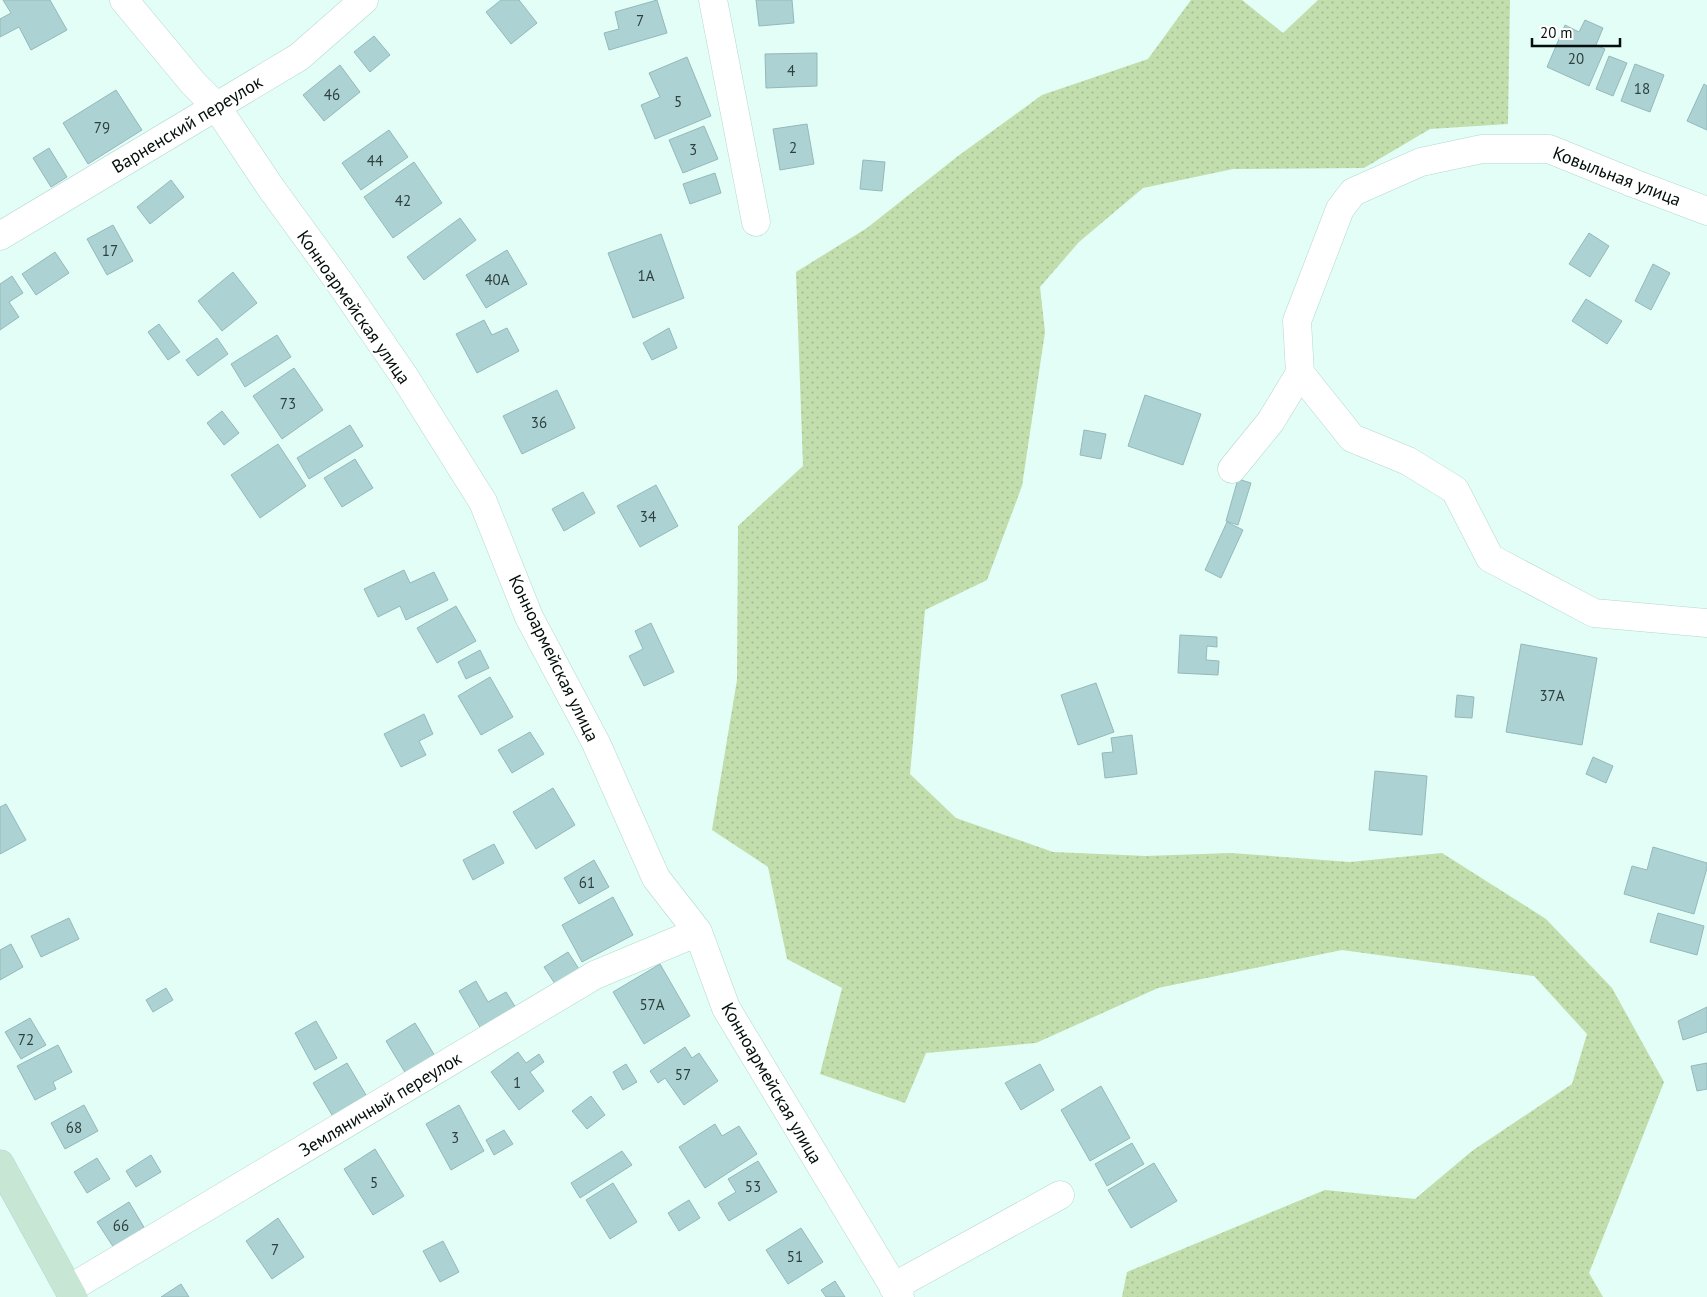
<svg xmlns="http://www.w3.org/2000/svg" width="1707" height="1297" font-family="'PT Sans',sans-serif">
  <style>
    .park { fill: url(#park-dots) }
    .building { fill: #acd2d3; stroke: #94b9ba }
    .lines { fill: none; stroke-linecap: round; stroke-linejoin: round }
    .street-casing { stroke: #b4d8ce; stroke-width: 29 }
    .secondary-casing { stroke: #b4d8ce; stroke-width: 29 }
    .street { stroke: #fff; stroke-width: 28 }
    .secondary { stroke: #c7e6d4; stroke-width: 28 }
    .labels { text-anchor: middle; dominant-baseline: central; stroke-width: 4.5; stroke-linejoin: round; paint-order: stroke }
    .number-label { font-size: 15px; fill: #2e403e }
    .street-label { font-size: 18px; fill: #040f0c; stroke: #fff }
  </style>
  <defs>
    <pattern id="park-dots" width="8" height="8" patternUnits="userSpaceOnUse" patternTransform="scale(1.25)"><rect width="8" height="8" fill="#c1deac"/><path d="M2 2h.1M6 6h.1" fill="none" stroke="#a4bd93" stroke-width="1.8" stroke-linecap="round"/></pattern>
  </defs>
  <rect width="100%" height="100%" fill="#e2fef6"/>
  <path class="park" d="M1191,0h51l41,33 35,-33h192l-2,124 -78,5 -66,39 -131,1 -90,19 -64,54 -39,45 5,45 -23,154 -35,94 -62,30 -15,164 46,44 97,34 93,4 85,-3 119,9 92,-9 104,66 66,69 52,94 -75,191 14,24h-481l5,-25 198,-82 90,9 57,-48 100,-67 15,-50 -53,-58 -192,-26 -184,38 -122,55 -110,10 -21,50 -85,-29 22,-86 -55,-29 -19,-92 -56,-37 25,-150 1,-154 65,-60 -7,-194 71,-44 91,-72 84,-61 106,-36z"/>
  <path class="building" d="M3,0h47l17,30 -36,20 -12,-23 -19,10v-18l11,-6z
    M501,0h18l18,23 -26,21 -25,-32z
    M657,0l10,33 -58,17 -5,-17 15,-4 -4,-17z
    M756,0h36l2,23 -35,3z
    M1585,20l18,8 -7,17 9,4 -16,37 -42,-19 18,-42 14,7z
    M374,36l16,19 -20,17 -16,-20z
    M817,53v33l-51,2 -1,-34z
    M1609,56l18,7 -14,33 -17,-7z
    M687,57l24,59 -56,23 -14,-34 19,-8 -11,-24z
    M1635,64l29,11 -14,37 -29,-11z
    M340,65l20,27 -36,29 -21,-26z
    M1704,84l3,2v44l-20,-9z
    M116,90l26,40 -54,34 -25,-41z
    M807,124l7,40 -34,6 -7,-41z
    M704,126l14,33 -35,14 -14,-33z
    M389,130l19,27 -47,33 -19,-27z
    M49,148l18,29 -16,10 -18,-29z
    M863,160l22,2 -3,29 -22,-2z
    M414,162l28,41 -49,35 -29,-41z
    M715,173l6,20 -31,11 -7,-20z
    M171,180l13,17 -34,27 -13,-17z
    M460,218l16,22 -52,40 -17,-23z
    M113,225l20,36 -26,14 -20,-36z
    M1589,233l20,13 -19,31 -21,-13z
    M661,234l23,64 -51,20 -25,-65z
    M507,250l20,34 -41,24 -20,-33z
    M55,252l14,21 -33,22 -14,-21z
    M1653,264l17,9 -19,37 -16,-9z
    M233,272l24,31 -35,28 -24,-30z
    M12,276l11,17 -14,9 10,15 -19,13v-46z
    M1586,299l36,22 -15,23 -35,-23z
    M484,320l8,15 15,-7 12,23 -42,22 -21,-39z
    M159,324l21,28 -12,8 -20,-28z
    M669,328l8,20 -25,12 -9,-17z
    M277,335l14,22 -46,30 -14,-23z
    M217,338l11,16 -30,22 -12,-16z
    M294,368l29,42 -41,29 -29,-43z
    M557,390l18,38 -53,26 -19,-38z
    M1145,395l56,19 -18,51 -55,-19z
    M222,411l17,22 -15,12 -17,-22z
    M350,425l13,21 -54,33 -12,-21z
    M1084,430l22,4 -5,25 -21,-4z
    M278,444l28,42 -46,32 -29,-43z
    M355,459l18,29 -31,19 -18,-29z
    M1238,479l13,4 -13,42 -12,-4z
    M656,485l22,41 -38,21 -23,-41z
    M583,492l12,21 -31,18 -12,-22z
    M1227,522l16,8 -22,48 -16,-8z
    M404,570l6,13 24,-11 14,28 -42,20 -6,-14 -22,11 -14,-28z
    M456,606l20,35 -39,22 -20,-35z
    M651,623l23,49 -30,14 -15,-30 14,-7 -8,-18z
    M1180,635l37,2v10l-10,-1 -1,14 13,1 -1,14 -40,-2z
    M1521,644l76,14 -15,87 -76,-13z
    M480,650l9,18 -23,11 -8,-17z
    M490,677l23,40 -32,18 -23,-39z
    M1096,683l18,49 -36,13 -17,-50z
    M1457,695l17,2 -2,21 -17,-1z
    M424,714l9,20 -14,7 7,14 -25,12 -17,-33z
    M530,732l14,22 -32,19 -14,-23z
    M1132,735l5,39 -32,4 -3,-25 11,-1 -2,-14z
    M1593,757l20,9 -7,17 -20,-9z
    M1375,771l52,5 -5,59 -53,-5z
    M553,788l22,37 -39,24 -23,-37z
    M6,804l20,36 -26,14v-47z
    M494,844l10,19 -31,17 -10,-20z
    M1653,847l54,16v5l-13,46 -70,-20 8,-28 15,4z
    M594,860l15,27 -30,17 -15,-26z
    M613,897l20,38 -51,27 -20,-37z
    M1658,913l46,13 -7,29 -47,-13z
    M69,918l10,21 -38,18 -10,-21z
    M11,944l12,23 -23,13v-30z
    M568,952l13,20 -24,15 -13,-20z
    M660,964l30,52 -46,28 -31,-52z
    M476,981l12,21 18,-10 10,16 -35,21 -22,-38z
    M166,988l7,12 -20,12 -7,-12z
    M1707,1007v25l-24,8 -5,-19z
    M30,1018l16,27 -25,14 -16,-27z
    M316,1021l21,37 -22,12 -20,-37z
    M415,1023l20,33 -29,18 -20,-33z
    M58,1045l14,27 -19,10 3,7 -21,11 -18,-34z
    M685,1047l7,11 7,-5 19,28 -34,24 -19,-27 -7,5 -8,-12z
    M518,1052l8,11 13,-9 5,8 -14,10 14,19 -25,19 -28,-38z
    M347,1063l22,37 -34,20 -22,-37z
    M1707,1063v26l-10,2 -6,-25z
    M626,1064l11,18 -14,8 -10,-18z
    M1040,1064l14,26 -33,20 -16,-27z
    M1101,1086l29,52 -40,23 -29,-51z
    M591,1096l14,19 -18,14 -15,-18z
    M84,1105l14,26 -33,18 -14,-26z
    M459,1105l25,46 -33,19 -25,-46z
    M715,1124l7,12 17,-10 18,28 -52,34 -26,-41z
    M504,1130l9,14 -19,11 -8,-15z
    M1132,1143l12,21 -37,22 -12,-22z
    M375,1149l29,47 -31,19 -29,-46z
    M622,1151l10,14 -52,33 -9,-15z
    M151,1155l10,17 -25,15 -10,-16z
    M97,1158l13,21 -23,14 -13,-21z
    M758,1161l19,31 -48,29 -11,-18 18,-11 -8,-13z
    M1154,1163l23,38 -46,27 -23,-38z
    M613,1183l24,39 -27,17 -24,-39z
    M689,1200l11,18 -21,13 -11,-18z
    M129,1202l16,27 -31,19 -17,-26z
    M278,1218l26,39 -32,22 -26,-38z
    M801,1228l22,34 -35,22 -22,-34z
    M443,1241l16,31 -19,10 -17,-31z
    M835,1281l10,16h-19l-5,-7z
    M181,1284l8,13h-28z"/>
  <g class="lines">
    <g class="street-casing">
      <path id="street" d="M124,0l69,83 23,23 55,82 69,95 64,93 79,126 46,115 67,126 60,135 42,54 28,76 174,289
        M713,0l43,222
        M1707,211l-74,-28 -84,-34h-67l-61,13 -68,30 -13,17 -43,112 3,52 52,65 56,23 47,29 35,68 104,55 113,10
        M0,236l299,-179 65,-57
        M1232,469l39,-48 29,-48
        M893,1287l167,-92
        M69,1289l526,-314 103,-43"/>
    </g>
    <g class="secondary-casing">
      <path id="secondary" d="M0,1164l73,133"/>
    </g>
    <use href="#street" class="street"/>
    <use href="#secondary" class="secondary"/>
  </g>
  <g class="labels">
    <g class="number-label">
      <text x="640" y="20">7</text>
      <text x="1576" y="58">20</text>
      <text x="791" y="70">4</text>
      <text x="1642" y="88">18</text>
      <text x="332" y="94">46</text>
      <text x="678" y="101">5</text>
      <text x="102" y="127">79</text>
      <text x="793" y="147">2</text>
      <text x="693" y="149">3</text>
      <text x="375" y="160">44</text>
      <text x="403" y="200">42</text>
      <text x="110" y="250">17</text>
      <text x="646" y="275">1А</text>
      <text x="497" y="279">40А</text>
      <text x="288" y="403">73</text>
      <text x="539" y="422">36</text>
      <text x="648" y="516">34</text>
      <text x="1552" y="695">37А</text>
      <text x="587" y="882">61</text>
      <text x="652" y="1004">57А</text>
      <text x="26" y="1039">72</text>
      <text x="683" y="1074">57</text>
      <text x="517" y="1082">1</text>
      <text x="74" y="1127">68</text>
      <text x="455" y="1137">3</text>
      <text x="374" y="1182">5</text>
      <text x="753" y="1186">53</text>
      <text x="121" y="1225">66</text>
      <text x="275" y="1249">7</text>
      <text x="795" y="1256">51</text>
    </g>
    <g class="street-label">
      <text transform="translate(187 124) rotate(-31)">Варненский переулок</text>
      <text transform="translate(1617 176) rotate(21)">Ковыльная улица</text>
      <text transform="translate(354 307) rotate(55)">Конноармейская улица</text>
      <text transform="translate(554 658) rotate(64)">Конноармейская улица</text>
      <text transform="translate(772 1083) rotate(60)">Конноармейская улица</text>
      <text transform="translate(380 1104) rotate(-31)">Земляничный переулок</text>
    </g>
  </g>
  <path d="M1532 38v8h88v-8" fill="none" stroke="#040f0c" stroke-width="2.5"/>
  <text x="1540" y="38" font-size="15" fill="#040f0c" stroke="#ffffff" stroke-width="4" paint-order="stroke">20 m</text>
</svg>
